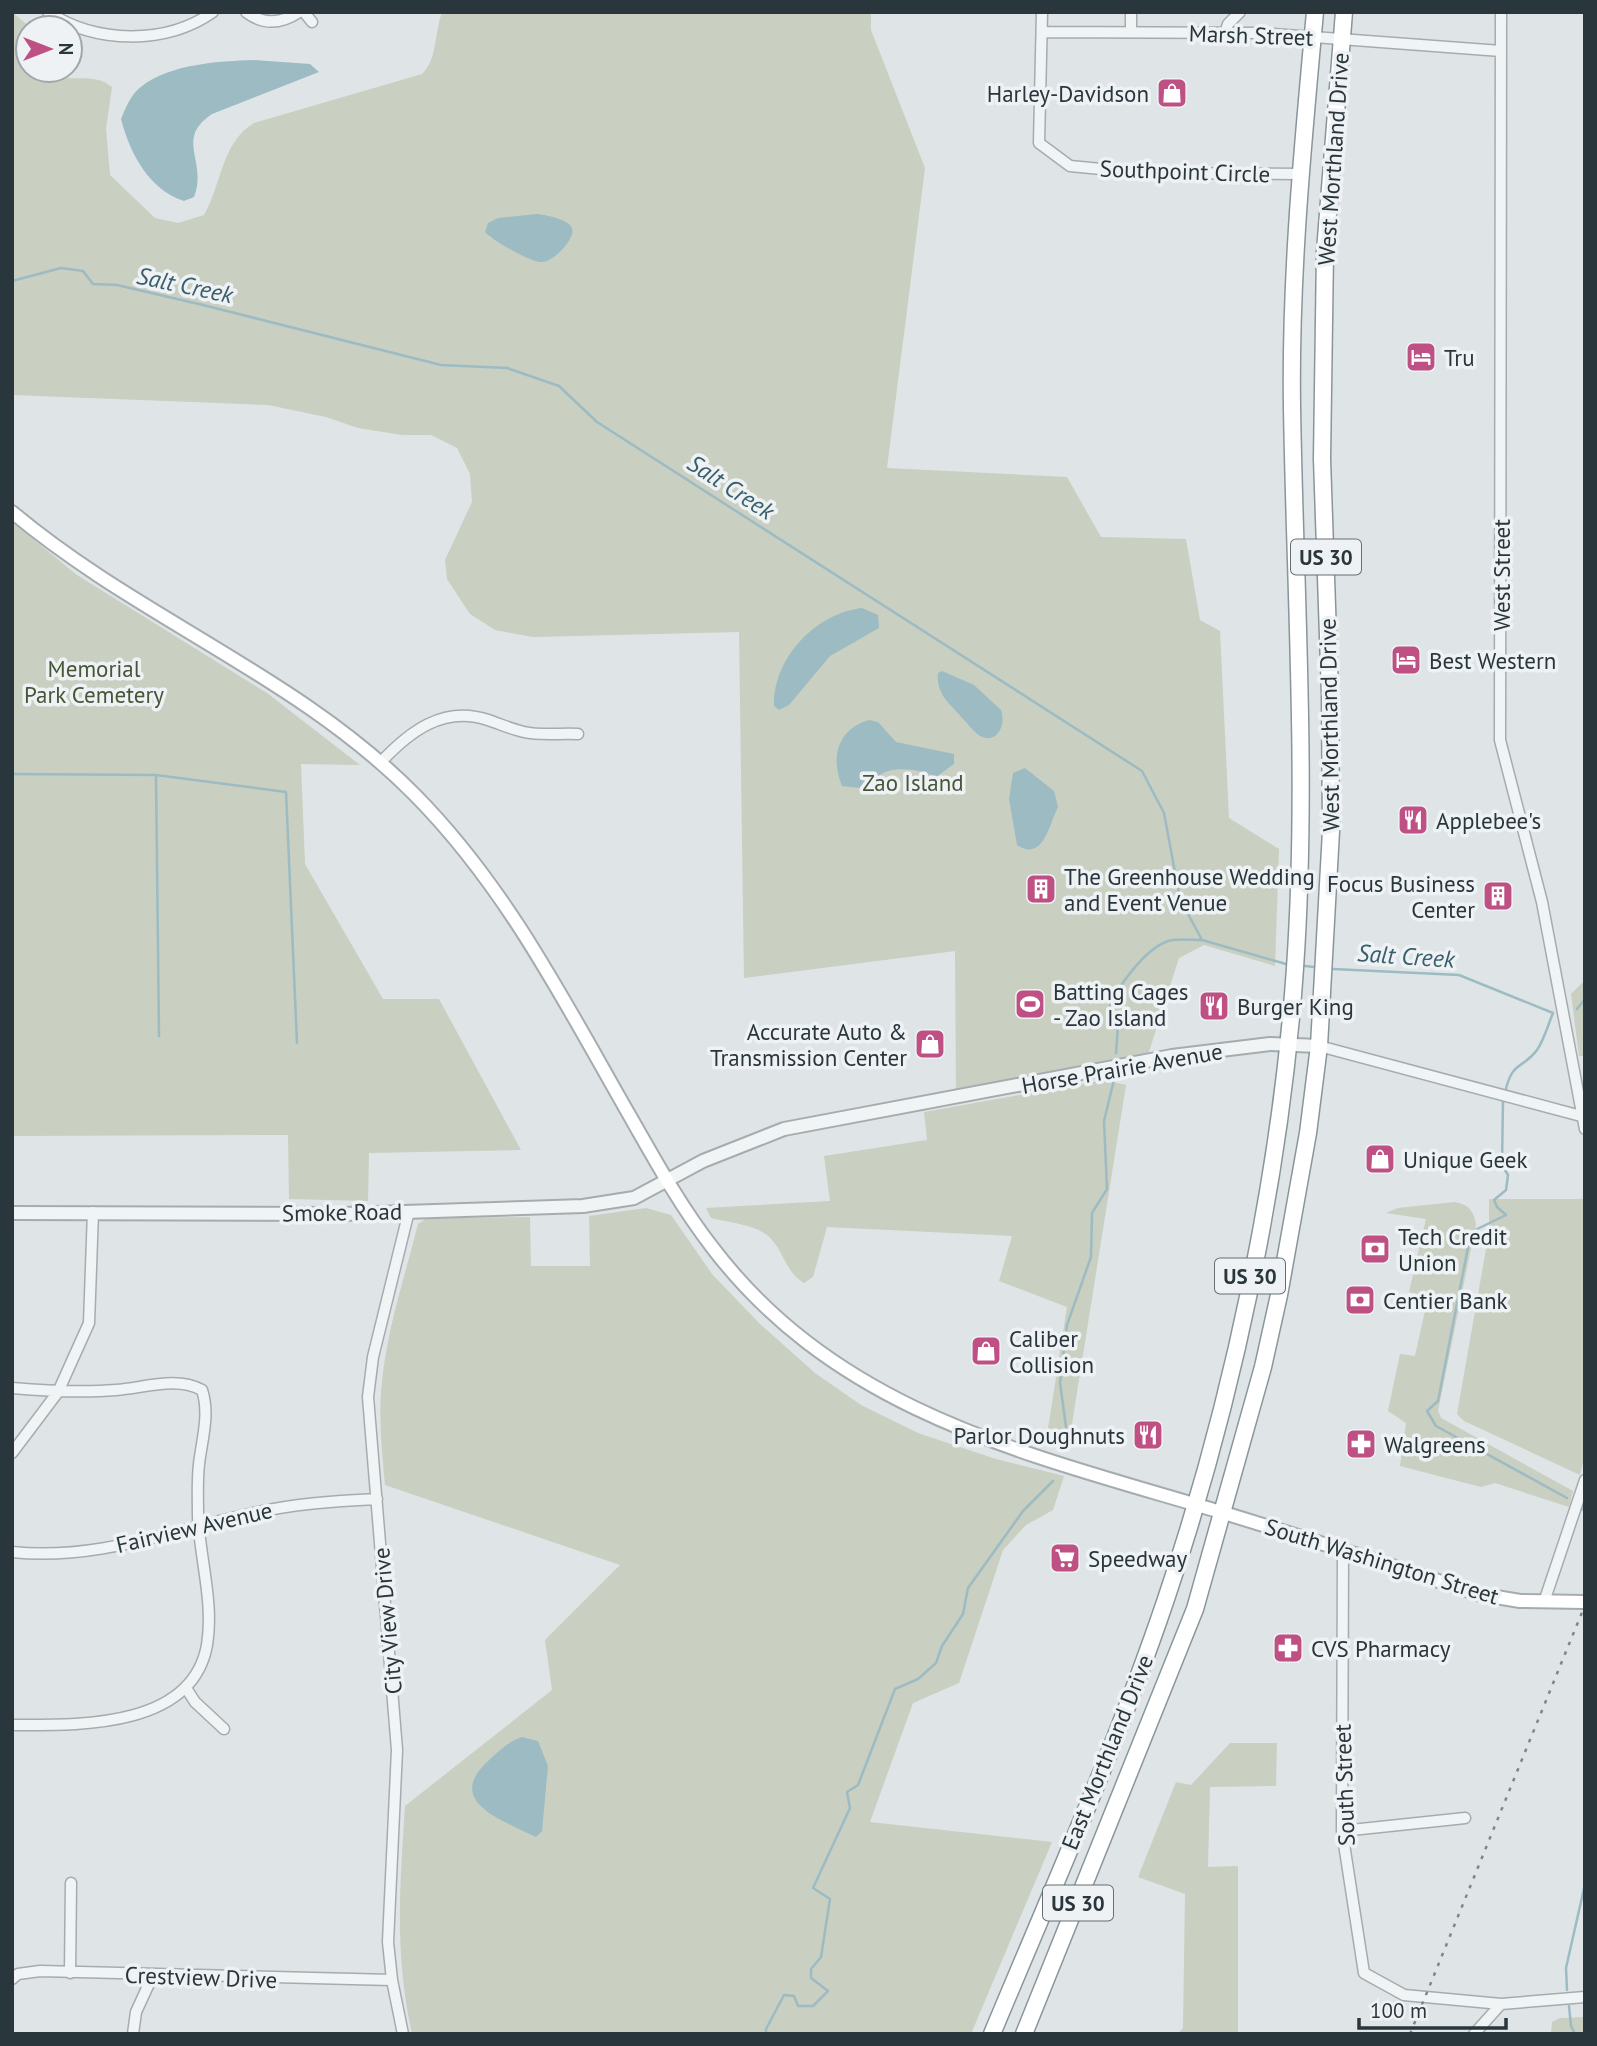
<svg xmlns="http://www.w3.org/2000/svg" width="1597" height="2046" font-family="'PT Sans',sans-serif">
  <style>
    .green { fill: #c9cfc1; fill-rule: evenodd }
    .water { fill: #9dbbc3 }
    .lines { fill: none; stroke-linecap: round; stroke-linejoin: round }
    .stream { stroke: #9dbbc3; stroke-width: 2.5 }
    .minor-casing { stroke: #a5acb0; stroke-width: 13 }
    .tertiary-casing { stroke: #a5acb0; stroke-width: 16 }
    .secondary-casing { stroke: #a5acb0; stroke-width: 16 }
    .trunk-casing { stroke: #88969b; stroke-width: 19 }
    .minor { stroke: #f1f4f5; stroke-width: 10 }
    .tertiary { stroke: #f1f4f5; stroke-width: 12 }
    .secondary { stroke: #fff; stroke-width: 12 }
    .trunk { stroke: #fff; stroke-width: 16 }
    .rail { stroke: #7a888e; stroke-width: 2.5; stroke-dasharray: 3.5 7; stroke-linecap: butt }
    .labels { text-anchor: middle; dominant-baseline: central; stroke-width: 7; stroke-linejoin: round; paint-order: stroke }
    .shield { fill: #eef2f4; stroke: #646e73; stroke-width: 2 }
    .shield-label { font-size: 21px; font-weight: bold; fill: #29363c }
    .street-label { font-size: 23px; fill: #29363c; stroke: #eef2f4 }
    .poi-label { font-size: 23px; fill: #29363c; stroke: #eef2f4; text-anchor: start }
    .park-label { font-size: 23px; fill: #475638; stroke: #eef2f4 }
    .water-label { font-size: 24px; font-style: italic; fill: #385f6b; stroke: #eef2f4 }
  </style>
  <rect width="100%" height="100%" fill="#dfe4e6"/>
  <path class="green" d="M12,12l19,16h-3v42c12,0 17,5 28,7 20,4 39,-4 56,10l-6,42 4,46 45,43 23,5 26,-8c18,-31 17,-72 50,-92l168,-49c16,-16 12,-40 20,-62h429v18l54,138 -38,300 180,9 34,60 85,2 14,81 20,11 9,187 50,31 -4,117 -71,-21 -25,13 -32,100 -191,34 -1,-141 -211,27 -5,-346 -206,5 -38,-7 -25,-16 -23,-35 -2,-19 27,-58 -2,-28 -13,-26 -26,-13h-29l-44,-7 -32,-11 -58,-12 -256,-10zM488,236l83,1c-5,5 -8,12 -14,17 -22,19 -48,-9 -69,-18z
    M12,522l65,53 190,118 93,72 -59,-1 4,100 78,135h56l82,151 -152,3 -1,48 -79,-2 -1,-64 -276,1z
    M1585,980v76h-6l-8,-62z
    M1104,1080l22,5 -58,364 -22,-8 21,-134 -68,-26 13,-45 -185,-9 -14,50 -9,6c-18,-11 -19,-28 -32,-43 -13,-16 -43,-17 -61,-22l-5,-10 124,-7 -6,-45 103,-16 -3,-28z
    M1489,1199h96v255l-5,21 -116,-54 -7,-7 32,-182z
    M1455,1202c14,3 18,8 21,22l-38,187 3,7 132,73 -4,16 -74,-24 -14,4 -81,-21 6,-43 -18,-12 12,-57 15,2 13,-59 -19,-5 17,-73 -40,-6 12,-5z
    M646,1208l25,7 41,59 48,50 55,49 46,32 57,28 78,26 68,17 -11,34 -27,15 -23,25 -44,133 -46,20 -43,119 182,20 -81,192h-559c-18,-83 -12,-145 -7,-228l147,-116 -7,-50 75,-75 -235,-80c-3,-34 -7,-68 -3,-103 5,-53 23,-106 36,-158l9,-6 103,-1 1,49h59l-1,-50z
    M1230,1743h47l-1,43 -66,1 -2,80 30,-1v168h-61l6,-6 2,-134 -47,-17 38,-95 15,3z
    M1585,2017v17h-34l1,-12 8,-4z"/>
  <path class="water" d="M254,60l56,4 9,8 -107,42c-38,25 -4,47 -18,83l-10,4c-36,-12 -54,-48 -63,-82 5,-12 10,-25 21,-33 29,-22 77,-25 112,-26z
    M537,214c9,1 31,5 35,14 4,11 -19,34 -30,34 -11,1 -50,-22 -57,-30l3,-9 10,-5z
    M862,608l16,7 1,13 -49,28 -41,49 -10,5 -5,-4c-1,-48 42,-93 88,-98z
    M942,671l32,14 27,25c5,14 -3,35 -21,26 -6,-4 -11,-11 -16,-16 -13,-16 -28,-24 -26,-47z
    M869,720l9,2 18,20 58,12v10l-18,13c-15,-7 -41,-12 -56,-2 -7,4 -12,9 -19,13l-19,-2c-12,-29 -4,-57 27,-66z
    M1025,768l29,23 4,16c-8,14 -14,56 -41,38l-8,-46 4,-26z
    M522,1737l16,4 10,25 -6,65 -6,6c-31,-16 -92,-34 -49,-75 11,-10 20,-20 35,-25z"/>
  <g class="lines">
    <path class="stream" d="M12,281l49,-13 22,3 10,13 24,1 86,20 238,60 66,3 52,18 38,36 545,349 22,42 16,86 22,41 84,24
      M12,774l144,1 130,17 11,251
      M156,775l3,261
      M1305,966l9,1
      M1333,969l126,6 94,38
      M1577,1009l8,-10
      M1116,1053l2,-28 -9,-17c8,-21 36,-59 59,-67 9,-3 24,-1 33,-1
      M1505,1093c7,-33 17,-23 32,-43 7,-10 11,-25 16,-37
      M1503,1100l-1,65 6,10 -2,15 -12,10 3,7 9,8 -35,17 -33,169 -11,10 9,15 131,72
      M1067,1434l-7,-51 7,-58 24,-68 1,-44 15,-24 -3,-68 10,-41
      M1581,1508l4,3
      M1585,1842v8
      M1567,1990l-1,-22 19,-84
      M1569,2006l2,20 4,8
      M766,2034v-5l18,-34 10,1 4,10h15l15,-15 -17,-13v-9l10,-12 9,-58 -17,-11 37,-80 -3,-16 11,-7 37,-96 23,-10 18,-16 6,-17 21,-32 5,-26 55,-77 30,-30"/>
    <g class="minor-casing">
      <path id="minor" d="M48,12c48,32 118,33 165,0
        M246,12c17,13 35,12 53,0
        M304,12l8,10
        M1042,12l-3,131 31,23 73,7 158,1
        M1131,12v20
        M1501,12l-1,728 42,162 43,227
        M1042,32l218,1 241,18
        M1225,33l3,-9 12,-12
        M380,763c29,-31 63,-58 108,-43 12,4 23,9 36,12 17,4 36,1 54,2
        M1319,1046l262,70
        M12,1388c35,3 69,5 104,2 28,-2 60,-14 86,0 8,24 0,49 -3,74 -2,17 -1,35 -1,53 2,42 16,86 9,128 -15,84 -130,80 -195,80
        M12,1453l46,-61 31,-69 4,-111
        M1343,1550l-1,281 22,142 40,22 97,9 84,-7
        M12,1552c82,9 159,-21 237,-38 43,-10 84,-13 128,-15
        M1544,1602l41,-122
        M186,1688l9,14 29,27
        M1342,1831l123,-13
        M70,1973l1,-90
        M12,1979l6,-5 22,-3 352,9
        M133,2034l3,-22 17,-37
        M403,2034l-11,-54 -4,-38 9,-192 -29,-353 5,-40 36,-146
        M1474,2034l27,-30"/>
    </g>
    <g class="tertiary-casing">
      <path id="tertiary" d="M12,1213l332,1 239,-8 51,-8 69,-37 81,-32 388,-73 98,-12 49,2"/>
    </g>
    <g class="secondary-casing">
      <path id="secondary" d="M12,512c126,106 287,165 403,283 93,94 151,210 216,323 25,44 50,89 81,129 128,168 320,208 512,266 85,26 169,53 254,81l42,7 65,1"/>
    </g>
    <g class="trunk-casing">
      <path id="trunk" d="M992,2034c60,-144 124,-287 174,-435 66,-195 115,-425 129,-631 13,-187 0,-374 -3,-561 -2,-132 11,-264 23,-395
        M1024,2034l171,-425 68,-242 16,-72 29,-162 11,-87 12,-215 -1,-136 -8,-236 3,-208 19,-239"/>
    </g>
    <use href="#minor" class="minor"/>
    <use href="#tertiary" class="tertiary"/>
    <use href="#secondary" class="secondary"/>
    <use href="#trunk" class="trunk"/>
    <path class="rail" d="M1410,2034l175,-429"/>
  </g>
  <defs>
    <g id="shop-square" transform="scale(1.575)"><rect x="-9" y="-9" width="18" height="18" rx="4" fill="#bf5083" stroke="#eef2f4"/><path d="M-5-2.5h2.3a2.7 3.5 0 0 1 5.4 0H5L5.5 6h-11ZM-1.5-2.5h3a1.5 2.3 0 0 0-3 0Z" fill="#fff"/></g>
    <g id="hotel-square" transform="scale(1.575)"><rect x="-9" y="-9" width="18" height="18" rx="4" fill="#bf5083" stroke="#eef2f4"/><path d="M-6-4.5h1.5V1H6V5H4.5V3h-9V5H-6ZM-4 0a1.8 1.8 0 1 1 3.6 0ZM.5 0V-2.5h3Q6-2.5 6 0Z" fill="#fff"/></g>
    <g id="restaurant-square" transform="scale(1.575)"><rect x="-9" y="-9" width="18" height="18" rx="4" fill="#bf5083" stroke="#eef2f4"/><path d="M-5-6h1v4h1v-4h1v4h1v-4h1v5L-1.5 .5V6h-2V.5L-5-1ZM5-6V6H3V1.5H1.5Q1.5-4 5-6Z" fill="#fff"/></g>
    <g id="building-square" transform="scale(1.575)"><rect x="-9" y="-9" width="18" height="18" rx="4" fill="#bf5083" stroke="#eef2f4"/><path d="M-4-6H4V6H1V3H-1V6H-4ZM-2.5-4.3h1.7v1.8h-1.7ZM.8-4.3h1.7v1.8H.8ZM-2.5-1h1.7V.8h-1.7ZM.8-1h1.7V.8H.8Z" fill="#fff"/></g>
    <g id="stadium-square" transform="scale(1.575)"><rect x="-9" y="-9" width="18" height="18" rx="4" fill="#bf5083" stroke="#eef2f4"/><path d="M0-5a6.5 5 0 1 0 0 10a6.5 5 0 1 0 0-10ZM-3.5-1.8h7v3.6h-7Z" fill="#fff"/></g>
    <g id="bank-square" transform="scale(1.575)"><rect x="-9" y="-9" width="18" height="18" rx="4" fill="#bf5083" stroke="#eef2f4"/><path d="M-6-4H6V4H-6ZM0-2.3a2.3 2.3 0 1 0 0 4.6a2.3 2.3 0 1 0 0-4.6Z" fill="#fff"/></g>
    <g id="pharmacy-square" transform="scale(1.575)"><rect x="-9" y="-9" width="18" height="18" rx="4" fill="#bf5083" stroke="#eef2f4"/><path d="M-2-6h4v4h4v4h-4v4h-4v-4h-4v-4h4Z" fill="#fff"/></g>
    <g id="supermarket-square" transform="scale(1.575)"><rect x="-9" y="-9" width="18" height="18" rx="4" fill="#bf5083" stroke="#eef2f4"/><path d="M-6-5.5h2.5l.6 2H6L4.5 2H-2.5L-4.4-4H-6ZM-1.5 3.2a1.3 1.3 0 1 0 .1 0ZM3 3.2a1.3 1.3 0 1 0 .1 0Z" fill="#fff"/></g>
  </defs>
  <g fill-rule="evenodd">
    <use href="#shop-square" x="1172" y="93"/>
    <use href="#hotel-square" x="1421" y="357"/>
    <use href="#hotel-square" x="1406" y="660"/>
    <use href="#restaurant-square" x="1413" y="820"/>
    <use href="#building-square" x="1041" y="889"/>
    <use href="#building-square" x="1498" y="896"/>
    <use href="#stadium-square" x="1030" y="1004"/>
    <use href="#restaurant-square" x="1214" y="1006"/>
    <use href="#shop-square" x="930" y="1044"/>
    <use href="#shop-square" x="1380" y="1159"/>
    <use href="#bank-square" x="1375" y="1249"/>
    <use href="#bank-square" x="1360" y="1300"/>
    <use href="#shop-square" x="986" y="1351"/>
    <use href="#restaurant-square" x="1148" y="1435"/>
    <use href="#pharmacy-square" x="1361" y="1444"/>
    <use href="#supermarket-square" x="1065" y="1558"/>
    <use href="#pharmacy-square" x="1288" y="1648"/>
  </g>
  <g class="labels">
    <g class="shield">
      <rect x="1291" y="539.5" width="70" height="35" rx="5"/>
      <rect x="1215" y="1258.5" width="70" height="35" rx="5"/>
      <rect x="1043" y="1885.5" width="70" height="35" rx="5"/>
    </g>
    <g class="shield-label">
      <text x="1326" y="557">US 30</text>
      <text x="1250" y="1276">US 30</text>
      <text x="1078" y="1903">US 30</text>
    </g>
    <g class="street-label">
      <text transform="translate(1251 35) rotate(2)">Marsh Street</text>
      <text transform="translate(1333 159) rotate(-86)">West Morthland Drive</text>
      <text transform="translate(1185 171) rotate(2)">Southpoint Circle</text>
      <text transform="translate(1501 575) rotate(-90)">West Street</text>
      <text transform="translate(1329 725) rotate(-91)">West Morthland Drive</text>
      <text transform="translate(1122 1068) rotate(-10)">Horse Prairie Avenue</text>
      <text transform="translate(342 1212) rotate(-1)">Smoke Road</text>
      <text transform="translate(194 1527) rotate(-13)">Fairview Avenue</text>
      <text transform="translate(1382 1561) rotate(17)">South Washington Street</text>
      <text transform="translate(387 1621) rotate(-95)">City View Drive</text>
      <text transform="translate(1107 1752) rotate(-68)">East Morthland Drive</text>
      <text transform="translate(1344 1785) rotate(-92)">South Street</text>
      <text transform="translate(201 1977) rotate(2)">Crestview Drive</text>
    </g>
    <g class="poi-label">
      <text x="1149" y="93" text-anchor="end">Harley-Davidson</text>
      <text x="1444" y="357">Tru</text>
      <text x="1429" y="660">Best Western</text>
      <text x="1436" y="820">Applebee's</text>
      <text x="1064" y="876">The Greenhouse Wedding<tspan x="1064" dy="26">and Event Venue</tspan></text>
      <text x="1475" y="883" text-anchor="end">Focus Business<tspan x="1475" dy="26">Center</tspan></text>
      <text x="1053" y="991">Batting Cages<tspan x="1053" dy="26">- Zao Island</tspan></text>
      <text x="1237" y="1006">Burger King</text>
      <text x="907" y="1031" text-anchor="end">Accurate Auto &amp;<tspan x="907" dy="26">Transmission Center</tspan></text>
      <text x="1403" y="1159">Unique Geek</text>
      <text x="1398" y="1236">Tech Credit<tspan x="1398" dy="26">Union</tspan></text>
      <text x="1383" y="1300">Centier Bank</text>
      <text x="1009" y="1338">Caliber<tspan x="1009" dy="26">Collision</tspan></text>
      <text x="1125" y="1435" text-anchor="end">Parlor Doughnuts</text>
      <text x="1384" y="1444">Walgreens</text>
      <text x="1088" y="1558">Speedway</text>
      <text x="1311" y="1648">CVS Pharmacy</text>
    </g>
    <g class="park-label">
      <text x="94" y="668">Memorial<tspan x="94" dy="26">Park Cemetery</tspan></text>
      <text x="913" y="782">Zao Island</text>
    </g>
    <g class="water-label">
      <text transform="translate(185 285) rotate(12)">Salt Creek</text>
      <text transform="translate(731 487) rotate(33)">Salt Creek</text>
      <text transform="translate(1406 956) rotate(4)">Salt Creek</text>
    </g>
  </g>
  <rect width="1597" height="2046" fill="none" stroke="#29363c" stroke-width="28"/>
  <g transform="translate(49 49) rotate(90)"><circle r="33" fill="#eef2f4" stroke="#9fa7aa" stroke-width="2"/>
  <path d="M0-5L12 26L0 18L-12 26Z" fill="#bf5083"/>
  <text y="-10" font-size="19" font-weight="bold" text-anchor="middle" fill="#29363c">N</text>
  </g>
  <path d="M1359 2018v10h147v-10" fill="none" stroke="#29363c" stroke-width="3.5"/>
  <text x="1370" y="2018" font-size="21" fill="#29363c" stroke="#eef2f4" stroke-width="5" paint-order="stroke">100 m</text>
</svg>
